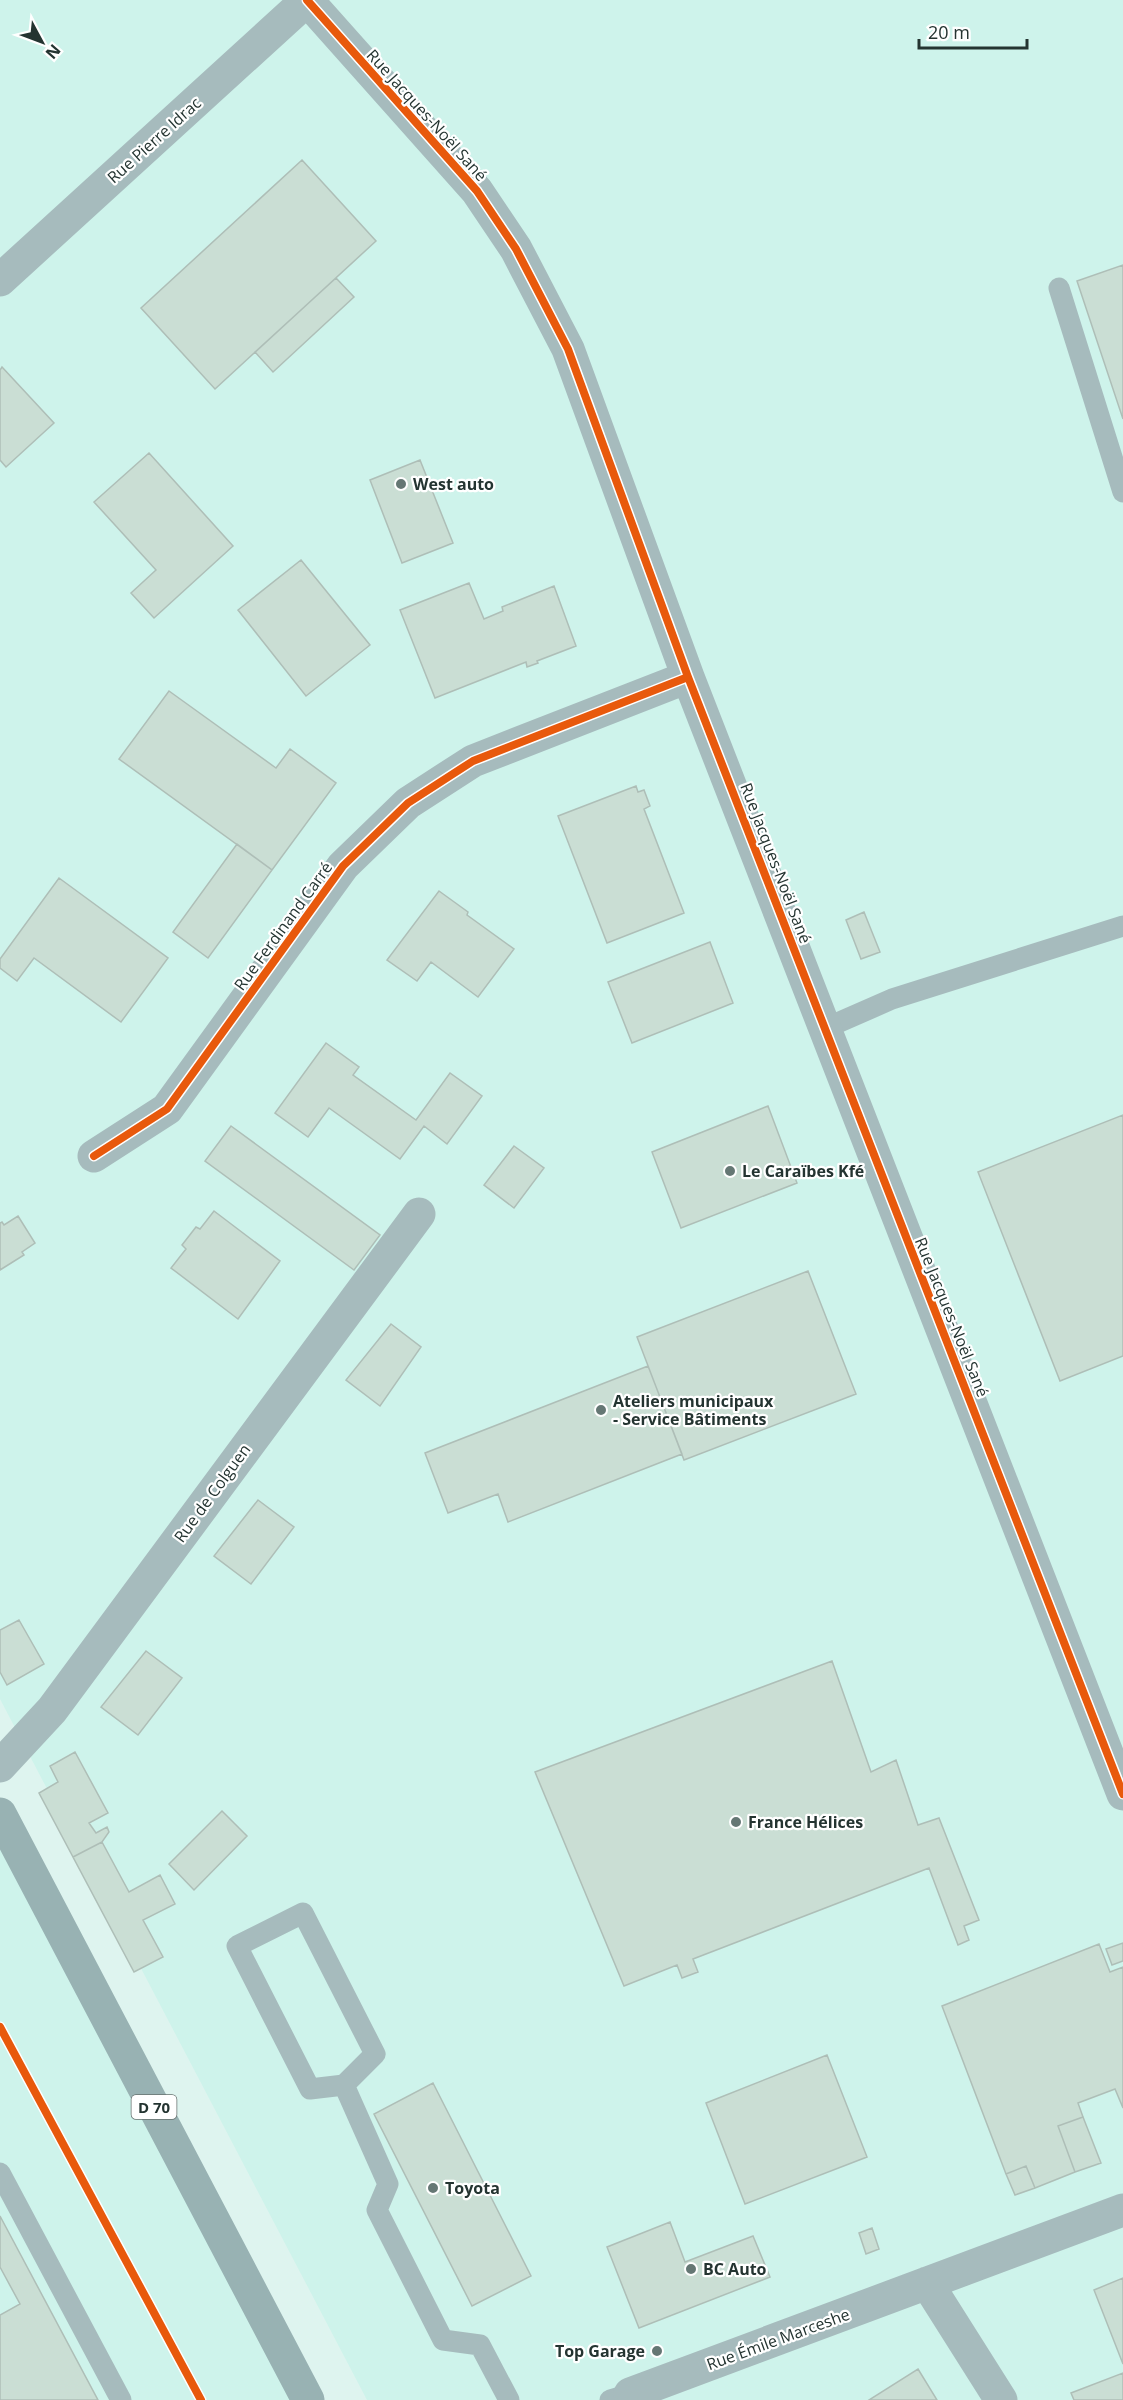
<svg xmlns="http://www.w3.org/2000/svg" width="1123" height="2400" font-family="'Open Sans',sans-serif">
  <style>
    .built { fill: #cef3eb }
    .building { fill: #caded4; stroke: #aebeb7; stroke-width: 1.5 }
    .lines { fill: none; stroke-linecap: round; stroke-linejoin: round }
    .service { stroke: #a6bbbd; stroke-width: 21 }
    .minor { stroke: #a6bbbd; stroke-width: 33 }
    .primary { stroke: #98b2b3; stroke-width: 33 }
    .cycleway-casing { stroke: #fff; stroke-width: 11 }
    .cycleway { stroke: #e8590c; stroke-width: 8 }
    .poi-dot { fill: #657774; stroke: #fff; stroke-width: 2 }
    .labels { text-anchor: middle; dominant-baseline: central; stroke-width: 4.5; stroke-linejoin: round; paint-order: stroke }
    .shield { fill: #fff; stroke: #66716f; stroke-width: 1.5 }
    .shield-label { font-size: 15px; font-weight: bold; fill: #243431 }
    .street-label { font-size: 16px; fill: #243431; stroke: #fff }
    .poi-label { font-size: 16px; font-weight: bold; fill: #243431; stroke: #fff; text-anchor: start }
  </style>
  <rect width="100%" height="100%" fill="#def4ef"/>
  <path class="built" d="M0,0h1123v2400h-756l-367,-701z
    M0,1814l308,586h-308z"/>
  <path class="building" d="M302,160l74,81 -161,148 -74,-81z
    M1123,265v154l-46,-138z
    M336,278l18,19 -81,75 -18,-20z
    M2,367l52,56 -48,44 -6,-7v-90z
    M149,453l84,93 -79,72 -23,-25 25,-23 -62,-68z
    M420,460l33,83 -51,20 -32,-83z
    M301,560l69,85 -64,51 -68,-86z
    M469,583l15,36 19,-8 -1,-4 52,-21 22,60 -39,15 1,2 -11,4 -1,-5 -91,36 -35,-88z
    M169,691l107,77 14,-19 46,34 -64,87 -153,-111z
    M636,786l2,6 6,-2 6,16 -6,3 40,104 -77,30 -49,-127z
    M237,844l35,26 -64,88 -35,-26z
    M59,878l109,80 -47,64 -87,-64 -17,23 -17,-13v-9z
    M439,891l29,21 -1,3 47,34 -36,48 -47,-35 -14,19 -30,-21z
    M864,912l16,40 -19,7 -15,-39z
    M710,942l23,61 -101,40 -24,-61z
    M326,1043l33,24 -6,8 63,45 34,-47 32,23 -35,48 -23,-18 -24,33 -71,-51 -21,29 -33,-24z
    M768,1106l29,77 -116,45 -29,-76z
    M1123,1115v241l-63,25 -82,-209z
    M231,1126l149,109 -26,35 -149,-109z
    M514,1146l30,22 -30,40 -30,-23z
    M214,1211l66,50 -42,58 -67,-51 15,-19 -4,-4 14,-18 4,2z
    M18,1216l17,27 -13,9 2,3 -24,15v-47l2,-1 2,3z
    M808,1271l48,123 -172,66 -47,-123z
    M391,1324l30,23 -41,59 -34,-26z
    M648,1366l34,88 -174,68 -10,-28 -50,19 -23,-60z
    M258,1500l36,27 -43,57 -37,-28z
    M19,1620l25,44 -37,21 -7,-13v-42z
    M146,1651l36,27 -44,57 -37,-28z
    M832,1661l39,111 25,-12 22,65 21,-7 40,102 -15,6 5,14 -11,5 -29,-77 -236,91 5,13 -16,6 -5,-13 -53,21 -89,-214z
    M75,1752l33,61 -19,10 7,10 11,-6 2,5 -7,10 -29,15 -34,-64 19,-11 -8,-16z
    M222,1811l25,25 -53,54 -25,-26z
    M102,1842l27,50 31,-17 15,29 -32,16 20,37 -29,15 -61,-115z
    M1123,1943v18l-11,4 -6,-16z
    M1099,1944l11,28 13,-5v141l-8,-19 -37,14 5,14 -25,9 17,46 -40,16 -9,-22 -20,8 -64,-168z
    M827,2055l40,102 -122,47 -39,-101z
    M433,2083l98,193 -59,30 -98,-192z
    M1083,2117l18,46 -26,9 -17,-46z
    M1026,2166l9,22 -20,7 -9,-21z
    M0,2216l98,184h-98v-85l20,-11 -20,-37z
    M670,2222l15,40 68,-26 17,41 -131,51 -32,-81z
    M872,2228l7,21 -13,5 -7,-21z
    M1123,2278v86l-29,-74z
    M918,2369l19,31h-68z
    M1123,2373v27h-49l-3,-7z"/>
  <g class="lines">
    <path class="service" d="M1059,288l64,204
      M826,1028l66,-29 231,-73
      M303,1913l72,141 -31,31 -34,4 -73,-143z
      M344,2085l44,99 -11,26 66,130 37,5 29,55
      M0,2173l121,227
      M610,2400l20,-6 3,6"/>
    <path class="minor" d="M307,0l170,191 39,58 52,100 120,328 435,1117
      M0,280l307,-280
      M94,1156l73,-47 176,-243 65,-63 65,-42 215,-84
      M0,1766l52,-56 367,-496
      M927,2283l74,117
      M630,2394l493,-184"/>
    <path class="primary" d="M0,1814l308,586"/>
    <g class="cycleway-casing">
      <path id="cycleway" d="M307,0l170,191 39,58 52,100 120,328 435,1117
        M94,1156l73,-47 176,-243 65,-63 65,-42 215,-84
        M0,2027l201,373"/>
    </g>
    <use href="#cycleway" class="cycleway"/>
  </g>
  <g class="poi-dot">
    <circle cx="401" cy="484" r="6"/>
    <circle cx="730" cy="1171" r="6"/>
    <circle cx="601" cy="1410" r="6"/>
    <circle cx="736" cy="1822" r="6"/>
    <circle cx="433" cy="2188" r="6"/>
    <circle cx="691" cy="2269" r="6"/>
    <circle cx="657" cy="2351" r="6"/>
  </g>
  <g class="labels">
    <rect class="shield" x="131.5" y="2095" width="45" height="24" rx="4.5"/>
    <g class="shield-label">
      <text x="154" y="2107">D 70</text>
    </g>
    <g class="street-label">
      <text transform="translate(427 115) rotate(48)">Rue Jacques-Noël Sané</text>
      <text transform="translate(154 140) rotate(-42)">Rue Pierre Idrac</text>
      <text transform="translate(776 863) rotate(69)">Rue Jacques-Noël Sané</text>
      <text transform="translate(283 926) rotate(-54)">Rue Ferdinand Carré</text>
      <text transform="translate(952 1317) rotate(68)">Rue Jacques-Noël Sané</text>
      <text transform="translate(212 1493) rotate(-54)">Rue de Colguen</text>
      <text transform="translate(778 2339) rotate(-20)">Rue Émile Marceshe</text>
    </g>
    <g class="poi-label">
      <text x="413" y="484">West auto</text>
      <text x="742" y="1171">Le Caraïbes Kfé</text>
      <text x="613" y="1401">Ateliers municipaux<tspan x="613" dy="18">- Service Bâtiments</tspan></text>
      <text x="748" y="1822">France Hélices</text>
      <text x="445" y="2188">Toyota</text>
      <text x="703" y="2269">BC Auto</text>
      <text x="645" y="2351" text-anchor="end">Top Garage</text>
    </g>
  </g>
  <g transform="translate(42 42) rotate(131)" stroke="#ffffff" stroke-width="4.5" paint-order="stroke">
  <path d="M0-4.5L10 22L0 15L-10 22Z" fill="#243431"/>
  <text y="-9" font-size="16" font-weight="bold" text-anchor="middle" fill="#243431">N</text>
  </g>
  <path d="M919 39v9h108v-9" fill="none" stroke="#243431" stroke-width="3"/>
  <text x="928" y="39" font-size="18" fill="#243431" stroke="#ffffff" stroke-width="4.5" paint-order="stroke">20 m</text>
</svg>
